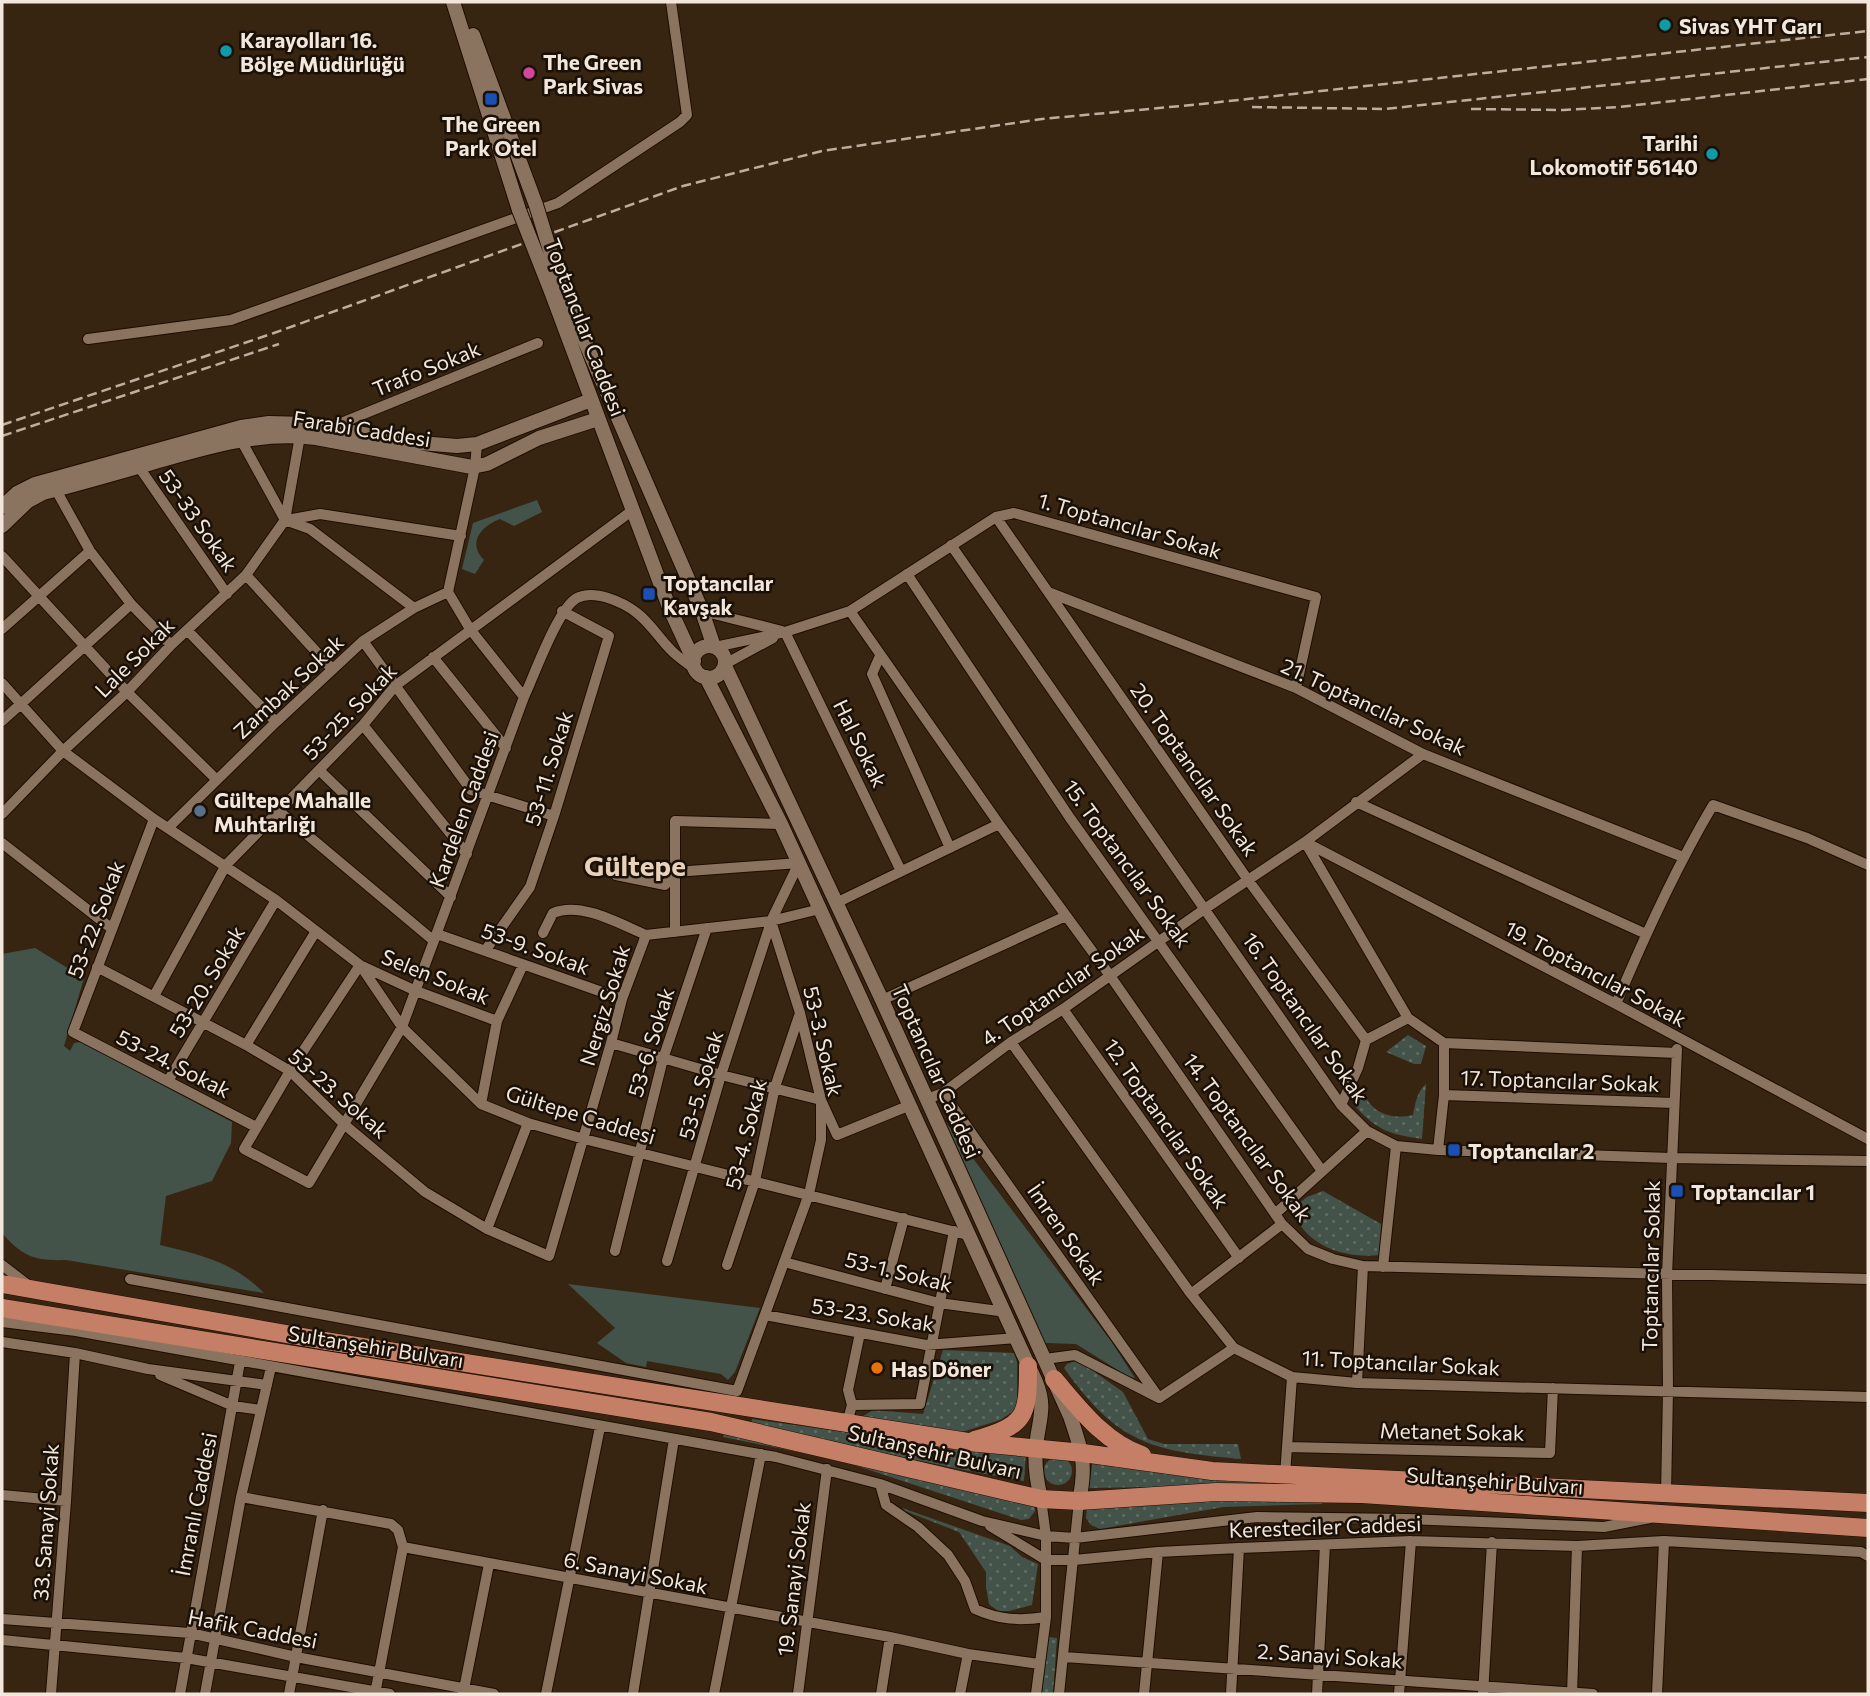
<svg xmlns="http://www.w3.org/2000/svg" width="1870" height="1696" font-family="Commissioner,sans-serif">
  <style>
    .grass { fill: url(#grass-dots) }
    .park { fill: #435349 }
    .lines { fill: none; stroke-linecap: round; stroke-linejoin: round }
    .minor-casing { stroke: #1e0d00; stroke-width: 12 }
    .tertiary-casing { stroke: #1e0d00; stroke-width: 16 }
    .trunk-casing { stroke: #1e0d00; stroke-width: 19 }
    .minor { stroke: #8b745f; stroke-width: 10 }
    .tertiary { stroke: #8b745f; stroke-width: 14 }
    .trunk { stroke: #c67f67; stroke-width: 18 }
    .rail { stroke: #bdaea0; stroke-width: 2.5; stroke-dasharray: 10 5; stroke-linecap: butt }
    .tertiary-bridge-casing { stroke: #1e0d00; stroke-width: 16; stroke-linecap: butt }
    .tertiary-bridge { stroke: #8b745f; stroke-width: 14 }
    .culture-dot { fill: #0f9aa8; stroke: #191008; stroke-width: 2.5 }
    .hotel-dot { fill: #d1479c; stroke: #191008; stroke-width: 2.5 }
    .transit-dot { fill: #1a4fb4; stroke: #191008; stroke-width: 2.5 }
    .service-dot { fill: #5c6f8a; stroke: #191008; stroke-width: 2.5 }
    .food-dot { fill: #e8710a; stroke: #191008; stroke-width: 2.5 }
    .labels { text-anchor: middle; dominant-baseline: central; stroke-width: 5; stroke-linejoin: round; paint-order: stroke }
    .poi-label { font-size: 21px; font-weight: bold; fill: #f3e6da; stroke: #191008; text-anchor: start }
    .street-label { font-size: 21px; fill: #f3e6da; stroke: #191008 }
    .district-label { font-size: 28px; font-weight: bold; fill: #ead1b9; stroke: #191008 }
  </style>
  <defs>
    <pattern id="grass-dots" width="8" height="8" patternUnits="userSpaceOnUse" patternTransform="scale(1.75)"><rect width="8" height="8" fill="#435349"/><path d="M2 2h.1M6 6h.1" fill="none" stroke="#5f6c63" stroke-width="1.8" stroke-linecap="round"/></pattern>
  </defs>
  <rect width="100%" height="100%" fill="#382511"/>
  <path class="grass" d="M1408,1035l18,11 -5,18h-7l-28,-12z
    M1426,1084l-4,55c-32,-5 -45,-8 -68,-34l6,-15 4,2c6,21 28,28 49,23 2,-10 4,-24 13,-31z
    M1323,1191l58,33 -1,31c-34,4 -78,-9 -87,-47l14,-11z
    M943,1350l71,3 3,9v47l-17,11 -38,12 -96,-11 -4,-4 11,-7 50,4z
    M1075,1361l20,8 1,4 27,19 25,47 16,5h74l3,15c-90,-8 -123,-15 -177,-91l3,-4z
    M752,1419l135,19 139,14 -2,29 -60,-11 -213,-45z
    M724,1433l310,70 1,8 -6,8 -8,1 -179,-59 -119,-24z
    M1044 1471a14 14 0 1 1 28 0a14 14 0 1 1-28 0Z
    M1093,1458l295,25 -299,5z
    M1323,1498l-1,6 -99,3 -123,22 -9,-4 -5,-7 1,-11 6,-5z
    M902,1508l108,38 12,11 16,7 -6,41 -23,6h-11l-9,-7 -3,-17v-15l-27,-40 -54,-21z
    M1048,1637l9,1 -4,56h-13z"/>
  <path class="park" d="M537,500l5,12 -28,14 -14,-7c-19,7 -33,24 -16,41l-9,14 -13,-5 11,-46z
    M35,948l49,30 -20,68 6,5 4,-8 7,-1 151,80 -1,21 -19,38 -46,15 -6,49c42,10 73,17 104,48l-198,-33c-31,1 -43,-3 -64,-27v-279z
    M941,1116l170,225 24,37 -6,-1 -53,-33 -31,-1 -39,-80z
    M568,1284l192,24 -25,64 -7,8 -7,-6 -74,-13 -1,6 -20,-4 -29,-20 18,-15z"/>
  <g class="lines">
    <g class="minor-casing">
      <path id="minor" d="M88,339l143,-19 327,-117 122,-81 7,-7 -16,-113
        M329,428l209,-85
        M241,440l44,80 25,9 104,79
        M139,467l88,127
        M56,490l34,61 41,53 40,41
        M996,517l252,363 118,160
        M287,520l33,-6 141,22
        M951,545l390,560 26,26 29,15 42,4 233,8 197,3
        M2,556l125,136 90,88
        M907,574l163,244 252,353
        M246,575l86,94
        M1048,592l248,96 127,66 260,103
        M702,611l80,20
        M850,611l149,213 112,153 171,247 26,25 25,10 30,7 505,13
        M2,629l88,-78
        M187,630l89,92
        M785,632l116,239
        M363,641l108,149 83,26
        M715,647l70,-15 65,-21 146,-94 18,-4 302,84 -20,91
        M880,656l-8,18 78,174
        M433,657l73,91
        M725,664l48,-26
        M2,683l61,68 91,68 122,81 84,65 42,62 79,77 47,19 56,16 384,96
        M524,697c10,-21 34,-89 53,-99 17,-9 46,4 60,15 13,10 22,25 33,36 7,8 17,14 25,20
        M2,721l129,-117
        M363,725l104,129
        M319,770l132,127
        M1356,802l290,132
        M280,812l154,129
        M2,814l61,-63 64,-59 44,-47 75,-70 39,-55 15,-84
        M154,819l-81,213 183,95
        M169,827l107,-105 87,-81 51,-33 34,-16
        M1305,842l311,162 252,135
        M1305,842l103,176 36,25 233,10
        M2,843l109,85
        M836,903l163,-79
        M675,932v-111l106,3
        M543,933l10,-20c28,-12 67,11 93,22
        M437,934l185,65
        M485,951l45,-64 24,-71 55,-180 -47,-25
        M360,965l-70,106 -46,78 65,34 93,-156 122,-330 -54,-68 -22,-37 27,-125 2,-23
        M362,966l54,25 81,30
        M97,967l149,78 44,26 55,54 80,67 62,37 62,27 62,-213 11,-44 24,-64 125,-14 49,-12
        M154,996l72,-131 137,-140 32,-39 238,-176
        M882,1000l184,-84
        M1616,1004c29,-69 59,-135 97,-199l94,33 61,27
        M1063,1009l176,249
        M1011,1042l180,252 43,54 58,29 65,6 511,14
        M611,1043l110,32 100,25 16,35 71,-29
        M246,1045l70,-114
        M168,1081l108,-181
        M943,1093l216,305
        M1444,1095l230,8
        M927,1099l16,-6 68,-51 52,-33 143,-101 99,-66 118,-88
        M481,1104l16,-83 26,-56
        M1341,1105l17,-37 8,-28 42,-22
        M1438,1150l6,-55v-52
        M1275,1214l92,-83
        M487,1229l41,-106
        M615,1251l48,-192 44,-131
        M667,1261l54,-186 50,-153
        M784,1262l155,41 67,9
        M2,1265l26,20
        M727,1265l28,-84 20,-94 25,-74
        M1383,1267l13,-121
        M130,1279l607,112 72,-197 12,-54v-40l-21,-87 -29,-92 28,-58 -124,9 -10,13 -49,-10
        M885,1289l19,-71
        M1191,1294l91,-70
        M765,1315l161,30 91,-7
        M2,1322l74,9 700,126 104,27 102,37 64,15 29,2 182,-21 150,2 197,8 46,-9
        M2,1342l73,11 73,16 119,16
        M1045,1359l30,-4 84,43 75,-50
        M160,1375l73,31 28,4
        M1357,1383l6,-117
        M852,1405l-4,-15 12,-57
        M847,1423l5,-18 68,-1 34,-173
        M1287,1447l263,6 3,-65
        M1285,1475l7,-98
        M880,1484l6,21 32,22 30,28 17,26 10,28c24,11 45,12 71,8
        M1666,1494l2,-103 -1,-116 10,-226
        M2,1495l64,6
        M241,1497l150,27 7,6 5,17 487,90 78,17 71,10
        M990,1526l56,34h28l84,-8 81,-4 172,-7 166,5 87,-5 197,11 7,4
        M2,1619l188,14 106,24 198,37
        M2,1640l184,18 204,36
        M1064,1657l529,37
        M51,1694l15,-193 9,-148
        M180,1694l60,-332
        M205,1694l36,-197 30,-130
        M289,1694l34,-184
        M375,1694l28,-147
        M463,1694l26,-130
        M546,1694l54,-267
        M633,1694l41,-255
        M714,1694l47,-240
        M798,1694l29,-225
        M881,1694l9,-57
        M960,1694l8,-40
        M1036,1694l10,-77v-81l-5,-37
        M1059,1694l20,-193
        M1144,1694l14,-142
        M1231,1694l8,-146
        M1317,1694l8,-149
        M1399,1694l12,-153
        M1483,1694l9,-152
        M1572,1694l5,-148
        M1657,1694l7,-153"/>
    </g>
    <g class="tertiary-casing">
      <path id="tertiary" d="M453,2l66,208
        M473,35l63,170
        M562,289l140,322 12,36
        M552,294l117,313 25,54
        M2,507l15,-14 18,-9 206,-57 28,-4 37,1 102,18 49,4 20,-2 114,-44
        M2,526l26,-25 15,-8c36,-9 73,-20 109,-30 55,-16 107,-32 164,-25l156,29 15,-3 52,-26 59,-19
        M693 662a16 16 0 1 1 32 0a16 16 0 1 1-32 0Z
        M725,666l157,334 188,416c12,35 17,48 9,85
        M706,677l75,147 255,558c11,27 2,39 0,66 -2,17 1,34 5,51"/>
    </g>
    <g class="trunk-casing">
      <path id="trunk" d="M2,1284l324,57 642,101 115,11 129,18 656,32
        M2,1308l709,114 330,77 38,2 137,-9 146,2 506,34
        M1054,1379c25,29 51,64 88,76
        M975,1440c51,-15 53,-23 53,-74"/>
    </g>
    <use href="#minor" class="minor"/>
    <use href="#tertiary" class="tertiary"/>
    <use href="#trunk" class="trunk"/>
    <path class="rail" d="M1252,107l133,2 483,-52
      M1471,109l93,1 55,-3 249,-28
      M2,425l272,-92 409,-147 139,-35 220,-32 160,-15 666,-73
      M2,436l277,-92"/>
    <g class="tertiary-bridge-casing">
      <path id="tertiary-bridge" d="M536,205l26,84
        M519,210l33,84"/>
    </g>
    <use href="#tertiary-bridge" class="tertiary-bridge"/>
  </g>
  <g class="culture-dot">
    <circle cx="1665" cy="25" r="7"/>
    <circle cx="226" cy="51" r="7"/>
    <circle cx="1712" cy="154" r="7"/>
  </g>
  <circle class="hotel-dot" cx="529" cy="73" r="7"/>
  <g class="transit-dot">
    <rect x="484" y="92" width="14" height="14" rx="3.5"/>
    <rect x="642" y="587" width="14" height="14" rx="3.5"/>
    <rect x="1447" y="1143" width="14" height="14" rx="3.5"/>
    <rect x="1670" y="1184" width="14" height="14" rx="3.5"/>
  </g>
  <circle class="service-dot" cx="200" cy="811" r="7"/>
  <circle class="food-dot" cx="877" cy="1368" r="7"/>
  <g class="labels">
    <g class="poi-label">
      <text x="1679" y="25">Sivas YHT Garı</text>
      <text x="240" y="39">Karayolları 16.<tspan x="240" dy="24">Bölge Müdürlüğü</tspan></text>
      <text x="543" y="61">The Green<tspan x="543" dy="24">Park Sivas</tspan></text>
      <text x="491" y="123" text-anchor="middle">The Green<tspan x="491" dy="24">Park Otel</tspan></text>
      <text x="1698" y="142" text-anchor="end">Tarihi<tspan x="1698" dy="24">Lokomotif 56140</tspan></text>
      <text x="663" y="582">Toptancılar<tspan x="663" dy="24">Kavşak</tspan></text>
      <text x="214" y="799">Gültepe Mahalle<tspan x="214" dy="24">Muhtarlığı</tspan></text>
      <text x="1468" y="1150">Toptancılar 2</text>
      <text x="1691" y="1191">Toptancılar 1</text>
      <text x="891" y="1368">Has Döner</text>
    </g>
    <g class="street-label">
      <text transform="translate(586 327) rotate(69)">Toptancılar Caddesi</text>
      <text transform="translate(426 368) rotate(-22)">Trafo Sokak</text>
      <text transform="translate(362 428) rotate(9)">Farabi Caddesi</text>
      <text transform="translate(199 520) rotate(55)">53-33 Sokak</text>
      <text transform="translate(1130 525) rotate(16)">1. Toptancılar Sokak</text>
      <text transform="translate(134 657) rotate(-45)">Lale Sokak</text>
      <text transform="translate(288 686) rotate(-43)">Zambak Sokak</text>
      <text transform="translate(1374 706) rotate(25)">21. Toptancılar Sokak</text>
      <text transform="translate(349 711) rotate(-46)">53-25. Sokak</text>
      <text transform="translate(861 743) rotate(64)">Hal Sokak</text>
      <text transform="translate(548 768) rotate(-73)">53-11. Sokak</text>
      <text transform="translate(1195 769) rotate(55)">20. Toptancılar Sokak</text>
      <text transform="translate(463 809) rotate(-70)">Kardelen Caddesi</text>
      <text transform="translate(1128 863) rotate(54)">15. Toptancılar Sokak</text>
      <text transform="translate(95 919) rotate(-69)">53-22. Sokak</text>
      <text transform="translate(536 948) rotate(20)">53-9. Sokak</text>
      <text transform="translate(1596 973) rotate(28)">19. Toptancılar Sokak</text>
      <text transform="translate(436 976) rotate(22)">Selen Sokak</text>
      <text transform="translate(206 981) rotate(-59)">53-20. Sokak</text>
      <text transform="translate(1062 985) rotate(-35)">4. Toptancılar Sokak</text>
      <text transform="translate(604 1005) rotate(-73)">Nergiz Sokak</text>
      <text transform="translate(1306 1017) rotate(55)">16. Toptancılar Sokak</text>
      <text transform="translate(824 1041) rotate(77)">53-3. Sokak</text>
      <text transform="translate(650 1042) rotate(-73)">53-6. Sokak</text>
      <text transform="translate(174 1063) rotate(27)">53-24. Sokak</text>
      <text transform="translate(937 1071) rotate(66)">Toptancılar Caddesi</text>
      <text transform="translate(1560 1080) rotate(2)">17. Toptancılar Sokak</text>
      <text transform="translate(700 1085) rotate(-74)">53-5. Sokak</text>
      <text transform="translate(339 1093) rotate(41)">53-23. Sokak</text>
      <text transform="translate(581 1114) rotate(17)">Gültepe Caddesi</text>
      <text transform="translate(1167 1123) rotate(55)">12. Toptancılar Sokak</text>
      <text transform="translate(745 1134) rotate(-76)">53-4. Sokak</text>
      <text transform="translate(1248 1137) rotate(54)">14. Toptancılar Sokak</text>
      <text transform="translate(1067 1234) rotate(55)">İmren Sokak</text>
      <text transform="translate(1650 1266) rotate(-89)">Toptancılar Sokak</text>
      <text transform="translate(899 1271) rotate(14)">53-1. Sokak</text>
      <text transform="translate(873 1314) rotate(9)">53-23. Sokak</text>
      <text transform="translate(376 1346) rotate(9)">Sultanşehir Bulvarı</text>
      <text transform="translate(1401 1362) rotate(3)">11. Toptancılar Sokak</text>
      <text transform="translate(1452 1431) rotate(1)">Metanet Sokak</text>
      <text transform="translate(935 1451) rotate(13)">Sultanşehir Bulvarı</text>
      <text transform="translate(1495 1480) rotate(4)">Sultanşehir Bulvarı</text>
      <text transform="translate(195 1504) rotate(-79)">İmranlı Caddesi</text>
      <text transform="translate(45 1522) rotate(-86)">33. Sanayi Sokak</text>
      <text transform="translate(1325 1526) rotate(-2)">Keresteciler Caddesi</text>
      <text transform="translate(636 1572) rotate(11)">6. Sanayi Sokak</text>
      <text transform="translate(793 1579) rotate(-83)">19. Sanayi Sokak</text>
      <text transform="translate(253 1628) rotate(11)">Hafik Caddesi</text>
      <text transform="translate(1330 1655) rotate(4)">2. Sanayi Sokak</text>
    </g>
    <g class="district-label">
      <text x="635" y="865">Gültepe</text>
    </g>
  </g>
  <rect width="1870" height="1696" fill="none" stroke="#f3e6da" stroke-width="7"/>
</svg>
